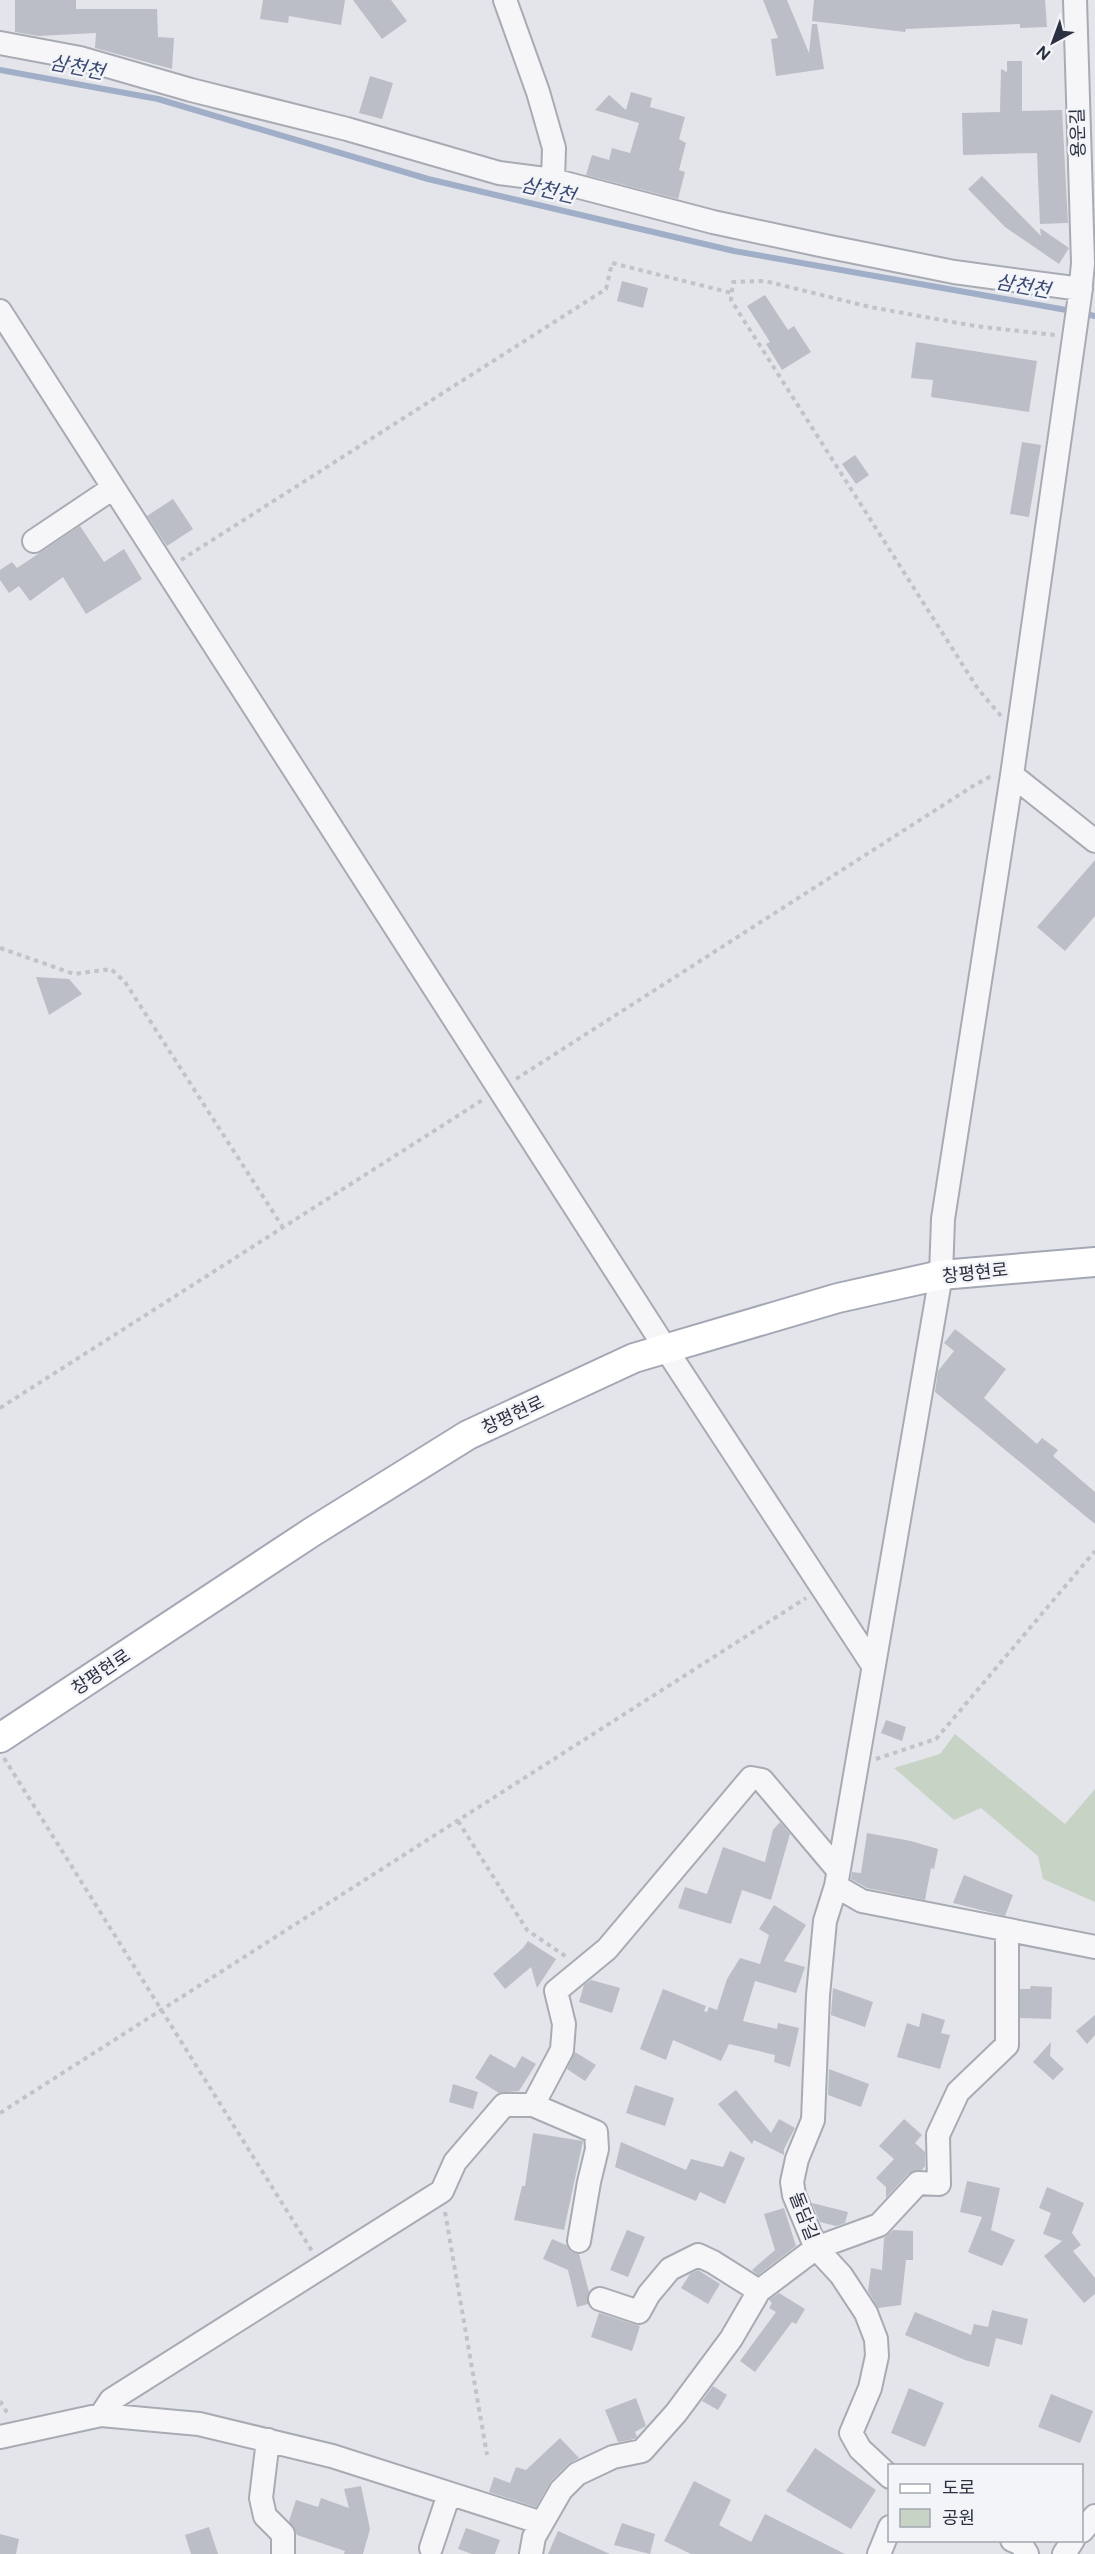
<svg xmlns="http://www.w3.org/2000/svg" width="1095" height="2554" font-family="Figtree,'Noto Sans KR',sans-serif">
  <style>
    .green { fill: #c7d3c5 }
    .lines { fill: none; stroke-linecap: round; stroke-linejoin: round }
    .stream { stroke: #a1aec7; stroke-width: 6 }
    .building { fill: #bbbec7 }
    .minor-casing { stroke: #a8abb4; stroke-width: 26 }
    .major-casing { stroke: #a4a8b5; stroke-width: 32 }
    .path { stroke: #c1c3c9; stroke-width: 4; stroke-dasharray: 4.5 4.5; stroke-linecap: butt }
    .minor { stroke: #f6f6f9; stroke-width: 22 }
    .major { stroke: #fff; stroke-width: 28 }
    .labels { text-anchor: middle; dominant-baseline: central; stroke-width: 5; stroke-linejoin: round; paint-order: stroke }
    .street-label { font-size: 18px; fill: #2c3141; stroke: #f3f4f8 }
    .water-label { font-size: 20px; font-style: italic; fill: #394a72; stroke: #f3f4f8 }
  </style>
  <rect width="100%" height="100%" fill="#e3e5ea"/>
  <path class="green" d="M955,1734l110,90 30,-35v113l-52,-23 -5,-23 -57,-48 -27,12 -60,-52 46,-14z"/>
  <g class="lines">
    <path class="stream" d="M0,70l158,29 270,80 306,72 338,60
      M1082,313l13,3"/>
  </g>
  <path class="building" d="M15,0h61v9h81l1,28 16,1 -2,31 -77,-21 1,-15 -58,3 -23,-4z
    M263,0h82l-4,25 -52,-9 -1,7 -28,-4z
    M353,0h38l16,21 -25,18z
    M763,0h24l22,53 3,-29h5l7,45 -48,7 -5,-37 7,-1z
    M814,0h231l2,27 -27,1v-4l-114,5 -1,3 -93,-11z
    M1007,61h15v50l40,-1 6,113 -28,1 -3,-71 -74,2 -1,-42 38,-1 1,-43 6,3z
    M370,76l23,7 -11,36 -23,-6z
    M631,92l21,6 -2,9 35,10 -6,22 7,4 -7,27 6,2 -7,27 -92,-24 6,-20 17,5 3,-12 18,5 9,-30 -44,-13 14,-15 17,15z
    M982,176l59,60 -1,-8 29,20 -10,16 -54,-37 -37,-38z
    M622,281l26,7 -5,20 -26,-7z
    M765,295l23,35 6,-4 17,26 -29,18 -16,-26 4,-2 -23,-36z
    M916,342l121,19 -8,51 -98,-15 2,-17 -22,-2z
    M1022,442l19,3 -12,72 -19,-3z
    M855,455l14,20 -13,9 -14,-20z
    M173,499l20,30 -26,17 -20,-30z
    M80,526l24,36 20,-13 18,30 -56,35 -23,-37 -33,24 -11,-15 -10,7 -9,-13v-10l12,-8 5,6z
    M1095,860v56l-30,35 -28,-24z
    M36,977l33,2 13,15 -33,21z
    M955,1329l51,40 -22,29 53,46 5,-6 16,12 -5,6 42,36v32l-160,-132 3,-21 16,-20 -10,-8z
    M886,1720l20,7 -4,14 -21,-8z
    M780,1822l10,12 -19,66 -29,-10 -11,34 -53,-16 7,-21 22,7 16,-47 42,15 8,-32z
    M867,1833l44,8 27,8 -4,20 -3,-1 -6,32 -58,-12 -16,-9 1,-7 9,1z
    M964,1875l49,20 -8,21 -52,-13z
    M774,1905l32,20 -22,36 21,6 -9,26 -41,-12 -12,40 34,8 1,-6 21,5 -9,39 -16,-5 1,-7 -46,-11 -8,17 -48,-21 -7,20 -26,-11 23,-60 43,17 -2,5 3,1 2,-5 8,3 10,-31 13,-21 20,6 9,-29 -10,-6z
    M528,1941l28,18 -19,29 -6,-21 -26,22 -12,-15 30,-26z
    M591,1980l29,8 -8,25 -33,-11 5,-17z
    M1031,1986l21,1 -1,32 -31,-1v-29h10z
    M833,1988l40,14 -8,25 -34,-12z
    M922,2013l23,7 -4,13 9,2 -10,34 -43,-12 10,-34 12,4z
    M1095,2015v20l-8,9 -11,-13z
    M1051,2042l-1,14 14,13 -11,11 -20,-18z
    M575,2052l21,13 -11,16 -18,-12z
    M490,2054l25,14 7,-12 14,8 -17,27 -20,2 -24,-15z
    M829,2069l40,15 -8,23 -33,-12z
    M453,2084l25,8 -5,17 -24,-7z
    M635,2085l39,13 -9,28 -39,-13z
    M736,2090l35,43 8,-14 16,9 -11,21v6l-30,-15 -2,4 -34,-40z
    M904,2119l18,16 -7,8 10,9v14l-3,4 -14,4 -22,24v-11l-10,-9 18,-19 -15,-13z
    M533,2133l50,8 -19,89 -50,-10 8,-34h3z
    M621,2142l65,28 5,-11 32,8 7,-16 15,7 -20,46 -25,-12 -4,9 -81,-34z
    M967,2181l33,7 -9,42 24,10 -13,26 -34,-14 14,-35 -22,-5z
    M1047,2187l37,16 -12,30 9,12 -8,6 22,27v16l-11,9 -40,-47 18,-15 -19,-7 8,-21 -12,-5z
    M812,2203l36,9 -3,11 -9,3 -16,-4z
    M784,2208l12,38 -38,29 -6,-5 23,-20 -11,-36z
    M627,2230l18,7 -17,40 -18,-7z
    M893,2230l20,1v29h-7l-5,45 -23,3 -10,-17 3,-23 11,2 2,-32z
    M552,2239l14,6 5,7 8,2 10,38 -1,12 -11,3 -9,-37 -25,-11z
    M698,2270l22,14 -12,20 -27,-16 9,-14z
    M779,2293l26,16 -9,15 -4,-2 -37,50 -15,-11 36,-49 -7,-4 3,-5 -3,-3z
    M992,2310l36,9 -6,26 -26,-7 -7,29 -24,-7 -60,-25 10,-23 56,23 3,-11 14,3z
    M599,2313l41,13 -8,25 -41,-14z
    M713,2386l14,9 -9,15 -16,-9z
    M909,2388l35,15 -19,44 -34,-14z
    M1051,2394l42,17 -13,32 -42,-16z
    M636,2398l10,28 -11,6 2,5 -2,2 -17,3 -13,-32z
    M560,2438l19,20 -11,6 -17,17 -15,26 -47,-15 5,-15 16,6 6,-16 10,3z
    M815,2448l61,42 -25,39 -65,-38z
    M694,2481l37,19 -12,25 32,17 14,-28 80,40h-154l-27,-13z
    M361,2486l9,43 -7,25h-19l1,-3 -48,-16 -8,-14 7,-21 22,7 3,-9 28,10 -5,-19z
    M622,2523l33,11 -5,20 -36,-9z
    M209,2527l9,27h-27l-6,-19z
    M466,2528l34,12 -5,14h-23l-14,-5z
    M558,2531l52,23h-62z
    M0,2534l19,5 -3,15h-16z"/>
  <g class="lines">
    <g class="minor-casing">
      <path id="minor" d="M505,0l33,92 16,56 -1,32 160,42 112,24 129,26 127,17
        M0,43l80,15 111,32 156,39 152,44 54,7
        M0,311l666,1038 206,315
        M34,541l79,-53
        M1012,775l83,66
        M836,1886l26,15 233,46
        M533,2105l63,27 1,17 -8,33 -10,59
        M600,2299l39,13 10,-18 21,-25 28,-14 15,7 46,29
        M101,2415l10,-15 331,-209 13,-29 49,-57h29l29,-55 2,-26 -8,-33 51,-42 144,-171 11,2 76,90
        M0,2437l101,-22 98,9 133,32 210,67
        M268,2440l-7,58 4,18 18,18v20
        M890,2477l-30,-28 -9,-16 19,-45 7,-32 -1,-17 -10,-26 -25,-38 -25,-27 -22,-53 -2,-13 5,-23 16,-39 5,-125 7,-74 11,-35 105,-611 2,-56 69,-444 68,-480 3,-32 -8,-263
        M1082,2531l13,-15
        M1012,2540l9,4 6,10
        M431,2548l18,-54
        M531,2554l3,-17 27,-47 16,-16 36,-17 29,-6 34,-38 55,-74 28,-48 57,-43 63,-23 39,-42 21,1 -1,-49 20,-43 49,-47v-115
        M879,2554l11,-27
        M1064,2554l9,-14"/>
    </g>
    <g class="major-casing">
      <path id="major" d="M0,1738l312,-206 156,-97 166,-77 204,-60 103,-23 154,-13"/>
    </g>
    <path class="path" d="M181,560l425,-271 6,-26 120,30
      M1001,716l-23,-27 -247,-389 2,-18 32,-1 105,26 105,19 80,9
      M0,948l74,26 37,-5 14,13 157,244
      M516,1079l457,-293 20,-11
      M0,1408l484,-309
      M4,1758l308,493
      M876,1759l60,-20 159,-188
      M458,1821l69,109 41,28
      M0,2113l806,-515
      M445,2212l42,243
      M0,2401l9,15"/>
    <use href="#minor" class="minor"/>
    <use href="#major" class="major"/>
  </g>
  <g class="labels">
    <g class="street-label">
      <text transform="translate(1078 133) rotate(-92)">용운길</text>
      <text transform="translate(975 1273) rotate(-6)">창평현로</text>
      <text transform="translate(513 1415) rotate(-25)">창평현로</text>
      <text transform="translate(101 1672) rotate(-34)">창평현로</text>
      <text transform="translate(804 2216) rotate(69)">돌담길</text>
    </g>
    <g class="water-label">
      <text transform="translate(77 67) rotate(11)">삼천천</text>
      <text transform="translate(548 190) rotate(13)">삼천천</text>
      <text transform="translate(1023 286) rotate(10)">삼천천</text>
    </g>
  </g>
  <rect x="888" y="2464" width="195" height="78" fill="#f3f4f8" stroke="#a3a6af" stroke-width="1.5"/>
  <rect x="900" y="2484" width="30" height="9" fill="#ffffff" stroke="#a3a6af" stroke-width="1.5"/>
  <text x="942" y="2494" font-size="18" fill="#2c3141">도로</text>
  <rect x="900" y="2509" width="30" height="18" fill="#c7d3c5" stroke="#a3a6af" stroke-width="1.5"/>
  <text x="942" y="2524" font-size="18" fill="#2c3141">공원</text>
  <g transform="translate(1053 42) rotate(221)" stroke="#f3f4f8" stroke-width="4.5" paint-order="stroke">
  <path d="M0-4.5L10 22L0 15L-10 22Z" fill="#2c3141"/>
  <text y="-9" font-size="16" font-weight="bold" text-anchor="middle" fill="#2c3141">N</text>
  </g>
</svg>
